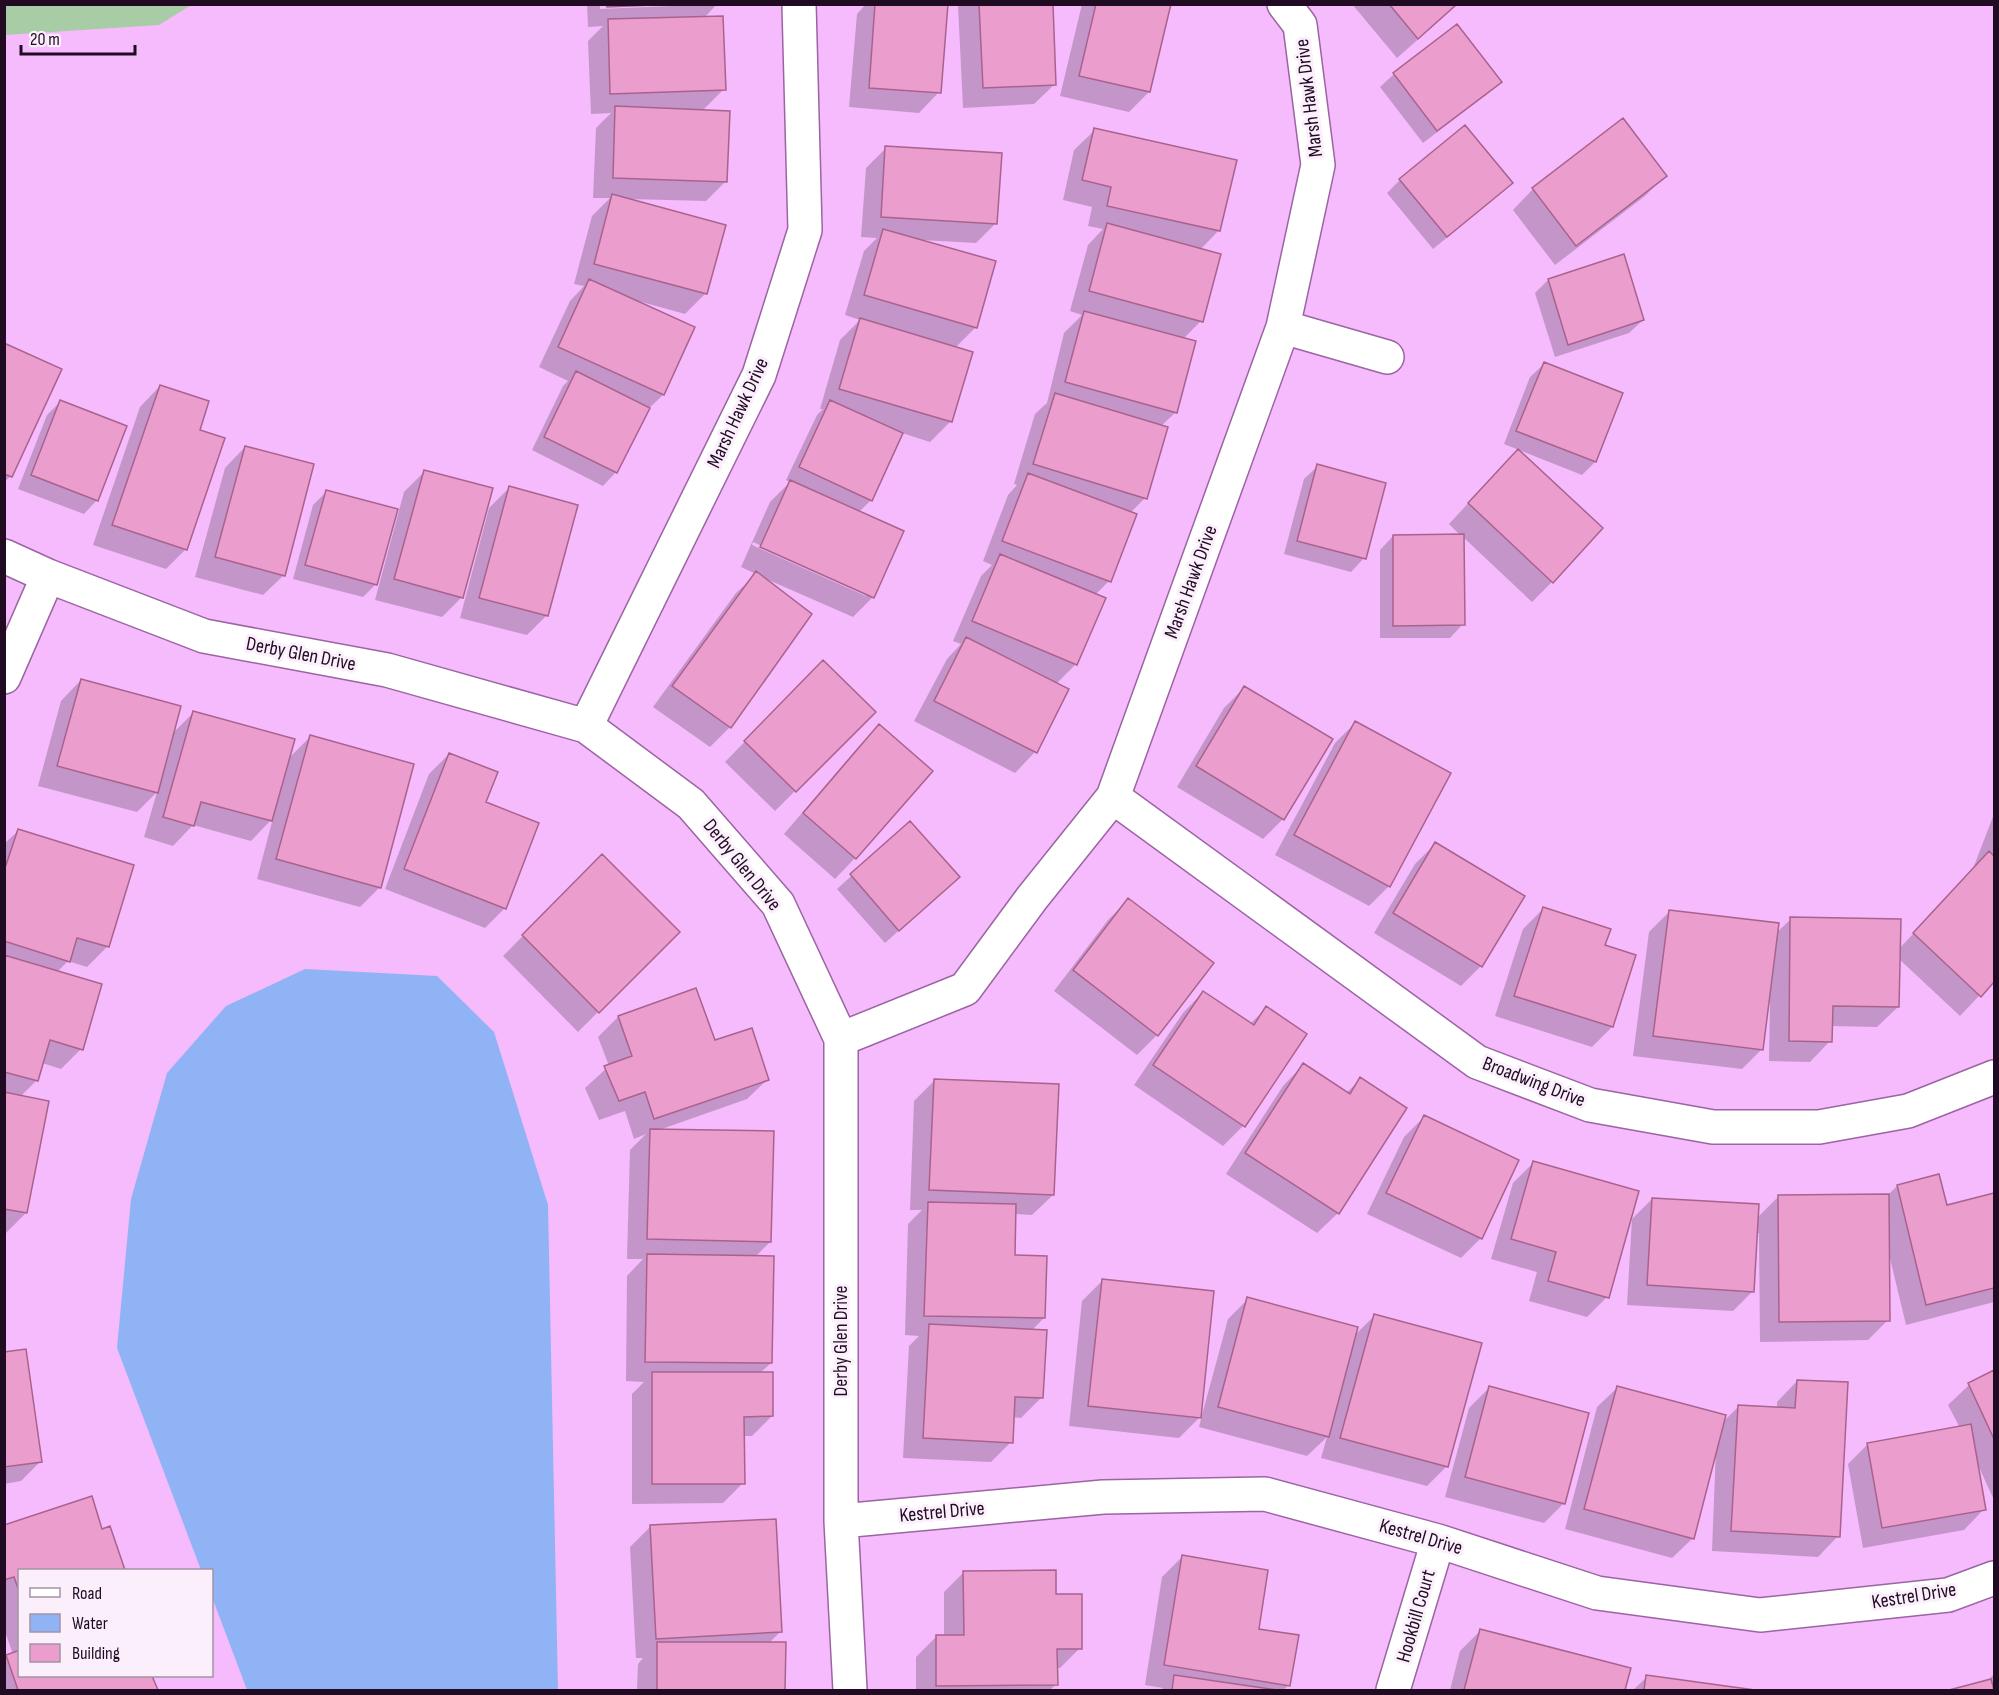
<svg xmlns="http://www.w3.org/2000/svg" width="1999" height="1695" font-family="'Sofia Sans Condensed',sans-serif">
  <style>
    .green { fill: #a8cca6 }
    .water { fill: #90b3f5 }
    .shadow { fill: #0003; fill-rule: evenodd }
    .building { fill: #eb9ecd; stroke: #a9628e; stroke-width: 1.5 }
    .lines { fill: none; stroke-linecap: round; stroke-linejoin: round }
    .minor-casing { stroke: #9a65a1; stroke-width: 36 }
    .minor { stroke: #fff; stroke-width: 33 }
    .labels { text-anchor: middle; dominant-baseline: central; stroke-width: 6; stroke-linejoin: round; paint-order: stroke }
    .street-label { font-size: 20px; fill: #200b23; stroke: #fbeffc }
  </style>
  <rect width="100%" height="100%" fill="#f5bbfc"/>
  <path class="green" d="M5,4h186v1l-32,20 -154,10z"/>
  <path class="water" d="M305,969l132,7 57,56 54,173 10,485h-311l-35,-93v-27h-11l-84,-222 14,-149 36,-126 59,-67z"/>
  <path class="shadow" d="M587,4h50l-37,2v3l117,-5 -13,14 20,71 -22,22 24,70 -20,20 -77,-2 77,94 -21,21 -47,-13 -1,1 56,26 -30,67 -17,16 -30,61 -13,14 -71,-36 31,-64 5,-5 -29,-14 31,-66 14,-15 -10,-2 18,-68 18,-18h-17l3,-70 15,-15 -20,1 -3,-73 15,-15 -15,1z
    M866,4h80l-7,88 -20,21 -70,-6 8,-93z
    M1051,4l4,80 -21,20 -71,4 -5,-103z
    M1082,4h88l-21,88 -20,20 -69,-16z
    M1352,4h106l-61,54z
    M1457,26l43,56 -14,13 -63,48 -43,-56 14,-13z
    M1623,120l42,56 -20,20 -90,69 -42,-55 20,-21z
    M1095,130l124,100 -19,20 1,71 -18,18 -7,73 -15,14 -16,72 -15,15 -21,68 -14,14 -19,69 -20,20 11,6 -32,62 -20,21 -101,-52 33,-62 14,-15 -8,-3 28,-65 11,-11 -9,-4 25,-66 9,-10 -3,-1 21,-70 12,-11 17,-70 18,-18 -12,-4 18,-66 15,-16 -15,-3 4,-19 -29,-7 11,-50z
    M886,148l110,75 -20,20 -54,-3 54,87 -21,21 -4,73 -21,21 -28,-9 -31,67 -12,12 14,85 -20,20 -89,-39 -34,149 -20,20 -57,-40 83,-114 20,-19 -15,-7 29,-65 20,-20 -4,-2 31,-65 6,-6h-3l20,-69 20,-20 -15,-5 19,-64 13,-13 -16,-1 5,-69zM753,542l113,51v3l-114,-51z
    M1400,180l111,3 -13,13 -65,53 -46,-56z
    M1548,280l95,40 -14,13 -74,24 -20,-64z
    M4,345l7,131 -7,6z
    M1544,364l51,98 -13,13 -78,-31 26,-67z
    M160,386l38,45 -12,118 -20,20 -73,-24 47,-138z
    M60,402l37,98 -13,14 -66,-25 29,-74z
    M245,447l39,128 -21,20 -68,-18 30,-109z
    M1318,466l46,92 -13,14 -67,-18 20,-75z
    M1498,471l54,111 -20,20 -69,-65v87l-13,14h-70v-88l13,-14h68l-12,-12z
    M424,472l38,125 -20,20 -67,-17 29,-108z
    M509,488l38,127 -20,20 -67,-17 29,-110z
    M326,492l50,92 -13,13 -70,-18 20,-74z
    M81,680l91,54 22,-22 94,47 22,-22 70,150 -20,20 -103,-28 16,-61 -22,23 -58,-16 -20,21 -29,-9 13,-45 -20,20 -99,-26 23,-85z
    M803,682l71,30 -99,99 -50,-49z
    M1244,688l39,131 -20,20 -86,-52 47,-79z
    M1355,723l34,163 -20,20 -94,-51 60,-112z
    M879,726l51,45 -75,87 -20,21 -51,-45 75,-88z
    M449,754l35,49 21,105 -20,20 -100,-39 44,-115z
    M1994,814v166l-34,36 -62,-58v49l-21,20 -47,-1v15l-20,21 -41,-1 1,-59h-2l-6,47 -20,20 -109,-13 16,-124 20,-20 107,21 15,-14 108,30 77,-83h-2z
    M910,823l34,67 -59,53 -48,-54z
    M18,831l90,115 -21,21 -19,-6 -11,11 24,77 -20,20 -19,-6 -6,18 -16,16 6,116 -20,20 -2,-389z
    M1435,844l46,122 -20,20 -87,-53 41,-69z
    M602,856l76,76 -100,100 -75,-76z
    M1128,900l29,135 -20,20 -83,-64 54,-71z
    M1543,909l60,37 31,10 -22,71 -20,20 -97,-31 28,-87z
    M1203,992l47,32 16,-16 -23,118 -20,20 -89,-61 49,-72z
    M618,1017l96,25 54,37 -21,20 -88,31 111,112 -15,15 16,106 -11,10 12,43 -20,20h-9v47l-20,20 -91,1v-110l12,-12 -18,-1 1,-105 16,-17h-16l3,-109 16,-16 -12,5 -9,-28 -26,9 -14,-32 24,-22 -11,-29z
    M1303,1065l43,28 15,-14 44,29 -67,105 -21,20 -91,-59 57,-88z
    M934,1081l119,114 -21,20 -17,-1 -2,43 31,61 -13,13 10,67 -20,20 -8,-1 -2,25 -20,20 -88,-4 6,-112 10,-10 -14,-1 3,-111 14,-14h-12l4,-109z
    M1424,1117l57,121 -20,20 -94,-44 37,-77z
    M1533,1163l74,134 -20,20 -58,-16 8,-29 -46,-13 22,-76z
    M1938,1176l8,31 48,-13v108l-88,23 -17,-71 -1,66 -20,20 -108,2 -1,-109h-3l-3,58 -20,20 -106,-6 5,-86 20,-20 105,19 22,-22 109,-1 9,-9z
    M1102,1281l100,134 26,-96 20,-20 107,36 19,-19 73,150 -20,20 -106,-28 6,-21 -20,19 -108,-29 3,-12 -23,23 -110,-12 13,-125z
    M4,1353l37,108 -20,20 -17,3z
    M1994,1372v128l-16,-35 6,44 -20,21 -101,18 -15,-84 20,-20 92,-16 -12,-23 21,-20z
    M1797,1381l41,155 -20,21 -106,-6 4,-102 -23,89 -21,20 -107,-29 32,-122 21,-20 105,35 16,-16 38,2v-6z
    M1489,1388l75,115 -20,20 -99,-26 24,-89z
    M4,1527l97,4 8,-4 15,43h-104v106h131l5,14h-152v-31l9,-5 -9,-25z
    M650,1527l131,104 -13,13h16v46h-147l1,-26 5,-6h-7l-6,-111z
    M1182,1557l75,73 32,55 -6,5h-122l2,-2 -18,-3 17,-108z
    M964,1572l91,24 25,52 -20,20h-4v16l-6,6h-134v-33l20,-20h8v-45z
    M1480,1631l149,38 -5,21h-174l10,-39z
    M1994,1674v16h-40l33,-9z
    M1647,1677l97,13h-111z"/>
  <path class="building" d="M607,4h70l-70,3z
    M875,4h73l-7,89 -72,-5z
    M979,4h74l3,81 -73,3z
    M1096,4h75l-21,88 -71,-16z
    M1389,4h68l-39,35z
    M723,16l3,74 -116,4 -2,-75z
    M1457,24l45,58 -65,49 -44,-58z
    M615,106l115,5 -3,71 -114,-4z
    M1623,118l44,58 -91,70 -44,-58z
    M1465,125l48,58 -66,54 -48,-58z
    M1094,128l143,32 -17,71 -113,-25 4,-19 -29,-7z
    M885,146l117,7 -5,71 -116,-7z
    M612,194l114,31 -19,69 -113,-30z
    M1107,223l114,31 -18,68 -114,-31z
    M883,229l113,32 -19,67 -113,-33z
    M1624,254l20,66 -76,25 -20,-66z
    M589,279l106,48 -31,68 -106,-48z
    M1084,311l112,30 -19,72 -112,-31z
    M860,318l113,34 -21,70 -113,-33z
    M4,343l58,26 -50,108 -8,-3z
    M1544,362l79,31 -27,69 -80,-31z
    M576,371l74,37 -33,65 -73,-36z
    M160,385l49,16 -9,29 25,8 -38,112 -75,-25z
    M1055,393l113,34 -21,72 -114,-35z
    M60,400l67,26 -29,75 -67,-26z
    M830,400l73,33 -31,68 -73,-34z
    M245,446l69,18 -29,112 -70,-19z
    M1518,449l85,79 -50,55 -85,-80z
    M1317,464l69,19 -20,76 -69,-18z
    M424,470l69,18 -30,110 -69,-19z
    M1028,473l109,41 -26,68 -109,-41z
    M790,480l114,51 -30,67 -114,-51z
    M509,486l69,19 -30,111 -69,-18z
    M326,490l72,19 -21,76 -72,-20z
    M1464,534l1,91 -72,1v-91z
    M1000,554l106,44 -29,67 -105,-44z
    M756,571l56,43 -81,114 -59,-42z
    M966,637l103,52 -32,64 -103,-52z
    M823,660l53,52 -80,80 -52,-51z
    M81,679l100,27 -23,87 -101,-27z
    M1244,686l89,53 -49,81 -88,-54z
    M193,711l102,28 -23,82 -71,-19 -7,24 -31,-9z
    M1355,721l96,52 -61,114 -96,-52z
    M879,724l54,47 -77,88 -53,-46z
    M310,735l104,29 -33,124 -105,-29z
    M449,753l49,19 -12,30 53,21 -33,86 -102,-40z
    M910,821l50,56 -61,54 -49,-57z
    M18,829l116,36 -25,82 -32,-9 -7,24 -66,-21v-70z
    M1435,842l90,54 -43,71 -89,-54z
    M1989,851l5,5v126l-13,15 -68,-64z
    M602,854l78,78 -81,81 -77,-78z
    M1128,898l86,65 -56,73 -85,-66z
    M1543,907l68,22 -6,16 31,10 -23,72 -99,-31z
    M1669,910l110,13 -16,127 -110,-14z
    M1790,917l111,2 -2,88 -66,-1 -1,36 -43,-1z
    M4,955l98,29 -19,66 -33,-10 -12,41 -34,-9z
    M696,988l19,52 37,-12 17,52 -115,39 -9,-27 -26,9 -15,-35 28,-10 -14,-40z
    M1203,991l51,34 12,-19 41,28 -62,93 -92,-62z
    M1303,1063l47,31 10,-17 47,31 -68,106 -94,-61z
    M934,1079l125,5 -5,111 -125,-5z
    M4,1092l45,9 -22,112 -23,-4z
    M1424,1115l95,45 -37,79 -96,-46z
    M650,1129l124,2 -3,111 -124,-3z
    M1533,1161l106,30 -30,107 -61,-17 8,-29 -45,-13z
    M1939,1174l8,31 47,-12v95l-68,17 -29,-120z
    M1889,1194l1,127 -111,1 -1,-127z
    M1652,1198l107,6 -5,88 -107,-7z
    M928,1202l88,2 -1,51 32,1 -2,62 -121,-2z
    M647,1254l127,2 -2,107 -127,-1z
    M1102,1279l112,12 -13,127 -113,-12z
    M1247,1297l111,30 -29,110 -111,-30z
    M1374,1314l108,29 -34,124 -108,-29z
    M929,1324l118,6 -4,68 -28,-1 -2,46 -90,-5z
    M26,1349l16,113 -38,5v-115z
    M1994,1370v69l-26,-56z
    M652,1372h121v44l-29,1 1,67h-93z
    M1797,1380l51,2 -8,155 -109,-6 7,-126 57,3z
    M1489,1386l100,27 -24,91 -100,-27z
    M1617,1386l109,29 -32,124 -110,-30z
    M1971,1424l15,86 -104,18 -15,-85z
    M92,1496l10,33 8,-3 15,44h-105v24l-6,-17 -10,3v-55z
    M776,1519l6,113 -126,7 -6,-114z
    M1182,1555l86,15 -9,59 40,6 -9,51 -126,-21z
    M1056,1570v24h26v55h-25l1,36 -122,1v-51h28l-1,-64z
    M1480,1629l151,39 -6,22h-161z
    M657,1642h129l-1,48h-128z
    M20,1650v26h132l6,14h-140l-12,-35z
    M1174,1675l103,15h-105z
    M1646,1675l109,15h-111z
    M1991,1679l3,11h-45z"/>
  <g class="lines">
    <g class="minor-casing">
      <path id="minor" d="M1283,327l104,30
        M4,556l44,20 156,60 183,34 199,56 105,78 87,100 63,135v482l9,169
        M4,677l44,-101
        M586,726l173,-351 46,-145 -6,-226
        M1113,797l364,265 113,43 123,22h106l89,-16 86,-34
        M841,1039l124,-50 67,-91 81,-101 170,-470 35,-162 -18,-140 -16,-21
        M841,1521l262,-24 162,-3 173,47 159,52 163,22 188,-20 46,-17
        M1393,1690l45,-149"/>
    </g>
    <use href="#minor" class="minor"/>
  </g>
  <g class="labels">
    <g class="street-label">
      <text transform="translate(1309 98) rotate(-97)">Marsh Hawk Drive</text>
      <text transform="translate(738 413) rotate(-65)">Marsh Hawk Drive</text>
      <text transform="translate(1191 582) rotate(-70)">Marsh Hawk Drive</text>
      <text transform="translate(301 654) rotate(11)">Derby Glen Drive</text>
      <text transform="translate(742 865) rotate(51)">Derby Glen Drive</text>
      <text transform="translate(1534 1082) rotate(21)">Broadwing Drive</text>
      <text transform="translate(841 1341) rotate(-90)">Derby Glen Drive</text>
      <text transform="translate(942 1512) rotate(-5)">Kestrel Drive</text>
      <text transform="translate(1421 1537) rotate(16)">Kestrel Drive</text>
      <text transform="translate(1914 1596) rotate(-9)">Kestrel Drive</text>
      <text transform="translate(1416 1616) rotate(-74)">Hookbill Court</text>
    </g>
  </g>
  <rect width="1999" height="1695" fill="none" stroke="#200b23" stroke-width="12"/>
  <rect x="18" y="1569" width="195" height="108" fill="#fbeffc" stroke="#a394a5" stroke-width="1.5"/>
  <rect x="30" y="1588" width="30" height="9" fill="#ffffff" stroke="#a394a5" stroke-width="1.5"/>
  <text x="72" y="1599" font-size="18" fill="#200b23">Road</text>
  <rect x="30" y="1614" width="30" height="18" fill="#90b3f5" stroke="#a394a5" stroke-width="1.5"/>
  <text x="72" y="1629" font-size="18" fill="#200b23">Water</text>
  <rect x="30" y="1644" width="30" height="18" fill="#eb9ecd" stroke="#a394a5" stroke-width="1.5"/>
  <text x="72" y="1659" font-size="18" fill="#200b23">Building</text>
  <path d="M21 45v9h114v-9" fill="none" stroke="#200b23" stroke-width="3"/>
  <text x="30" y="45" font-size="18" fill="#200b23" stroke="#fbeffc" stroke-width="4.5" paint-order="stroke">20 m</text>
</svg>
